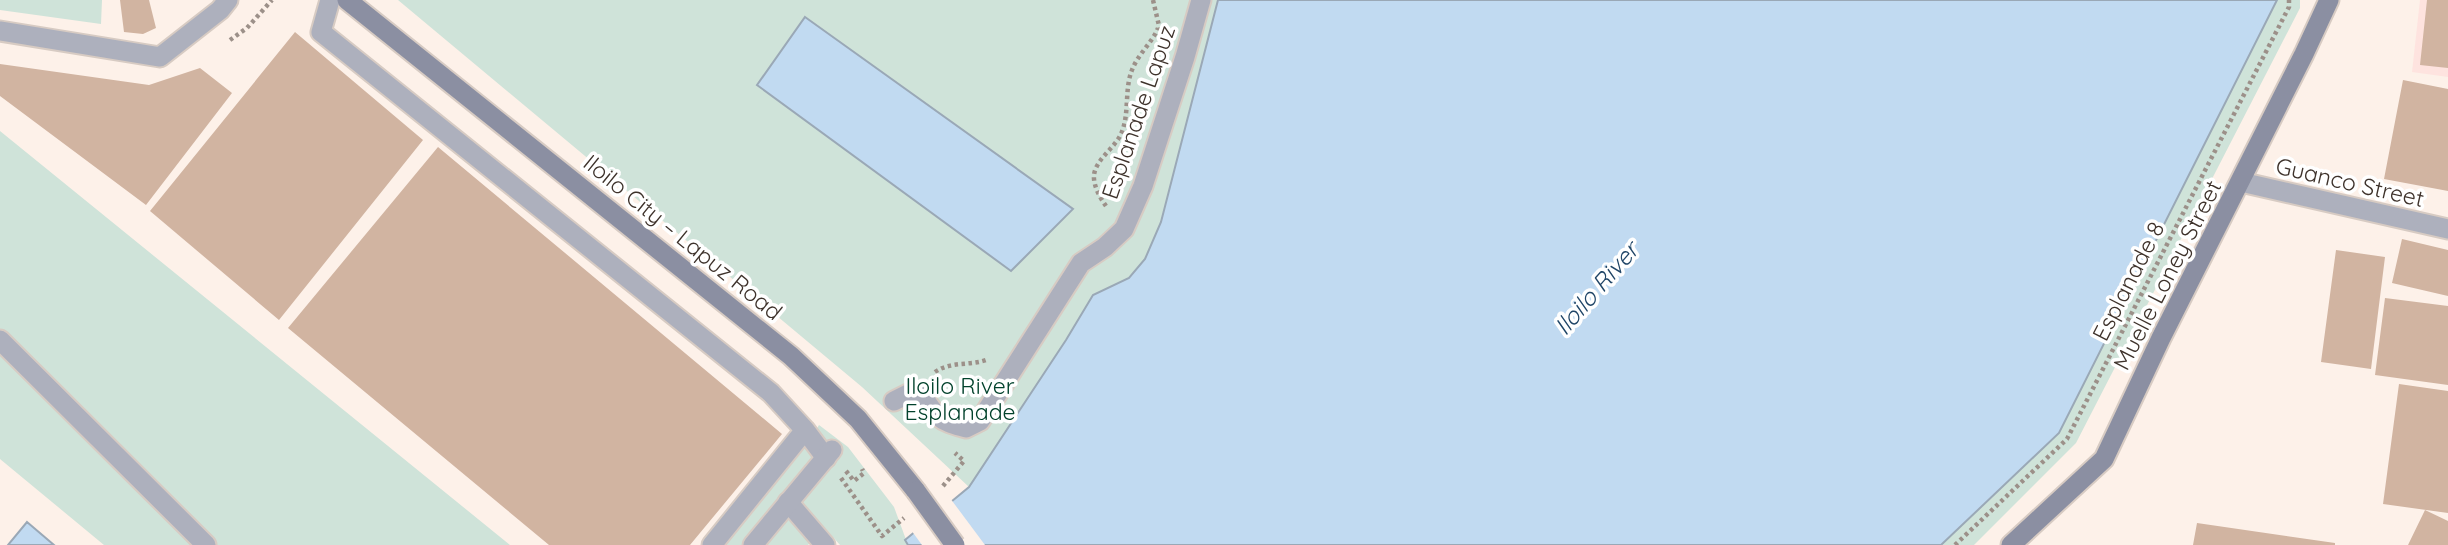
<svg xmlns="http://www.w3.org/2000/svg" width="2448" height="545" font-family="Quicksand,sans-serif">
  <style>
    .commercial { fill: #fee3df }
    .green { fill: #cfe3d9 }
    .water { fill: #c1daf1; stroke: #9aa8b6; stroke-width: 2 }
    .pier { fill: #fdf1e9 }
    .building { fill: #d1b4a1 }
    .lines { fill: none; stroke-linecap: round; stroke-linejoin: round }
    .service-casing { stroke: #d7cbc3; stroke-width: 23 }
    .pedestrian-casing { stroke: #d7cbc3; stroke-width: 23 }
    .minor-casing { stroke: #d7cbc3; stroke-width: 23 }
    .secondary-casing { stroke: #d7cbc3; stroke-width: 23 }
    .path { stroke: #9c9089; stroke-width: 4.5; stroke-dasharray: 3.5 3.5; stroke-linecap: butt }
    .service { stroke: #adb0bd; stroke-width: 19 }
    .pedestrian { stroke: #adb0bd; stroke-width: 19 }
    .minor { stroke: #adb0bd; stroke-width: 19 }
    .secondary { stroke: #8b8fa2; stroke-width: 19 }
    .secondary-bridge-casing { stroke: #d7cbc3; stroke-width: 23; stroke-linecap: butt }
    .secondary-bridge { stroke: #8b8fa2; stroke-width: 19 }
    .labels { text-anchor: middle; dominant-baseline: central; stroke-width: 7; stroke-linejoin: round; paint-order: stroke }
    .street-label { font-size: 23px; fill: #3e322b; stroke: #fff }
    .park-label { font-size: 23px; fill: #02422c; stroke: #fff }
    .water-label { font-size: 24px; font-style: italic; fill: #1f4567; stroke: #fff }
  </style>
  <rect width="100%" height="100%" fill="#fdf1e9"/>
  <path class="commercial" d="M2420,0h28v77l-36,-5z"/>
  <path class="green" d="M0,0h102l-1,24 -101,-14z
    M398,0h820l-57,222 -16,37 -16,19 -36,17 -27,45 -97,147 -107,-100z
    M2277,0h23v8l-224,435 -102,102h-33l118,-112z
    M0,131l510,414h-406l-104,-86z
    M819,425l29,22 46,60 14,38h-68l-15,-17 -17,17h-83l83,-101z"/>
  <path class="water" d="M1218,0h1059l-218,433 -118,112h-1033l-3,-5 64,-53 97,-147 27,-45 36,-17 16,-19 16,-37z
    M805,17l268,192 -62,62 -254,-186z
    M27,522l27,23h-46z"/>
  <path class="pier" d="M950,498l35,47h-63l-11,-15z"/>
  <path class="building" d="M120,0h29l7,28 -13,6 -19,-2z
    M2427,0h21v68l-28,-3z
    M295,32l128,108 -144,180 -129,-109z
    M0,64l149,21 51,-17 32,25 -86,112 -146,-109z
    M2403,80l45,9v102l-64,-12z
    M438,147l344,287 -92,111h-141l-261,-217z
    M2402,239l46,11v46l-56,-13z
    M2336,250l49,7 -14,112 -50,-7z
    M2385,298l63,8v79l-73,-10z
    M2399,384l49,7v122l-65,-9z
    M2425,510l23,11v24h-40z
    M2197,523l138,20v2h-142z"/>
  <g class="lines">
    <g class="service-casing">
      <path id="service" d="M330,0l-9,32 450,361 34,37 21,28
        M0,31l160,26 60,-47 8,-10
        M0,340l206,205
        M788,502l37,43
        M712,545l93,-115"/>
    </g>
    <g class="pedestrian-casing">
      <path id="pedestrian" d="M894,401l20,-10c15,8 13,16 24,25 8,7 18,9 28,12l14,-7 101,-158 24,-16 19,-18 19,-43 42,-129 16,-57
        M753,545l79,-95"/>
    </g>
    <g class="minor-casing">
      <path id="minor" d="M2241,182l207,47"/>
    </g>
    <g class="secondary-casing">
      <path id="secondary" d="M347,0l444,356 67,63 58,72
        M2011,545l93,-86 57,-121 143,-284 25,-54"/>
    </g>
    <path class="path" d="M1153,0l7,30
      M230,40l17,-12 25,-28
      M1106,206c-6,-8 -13,-21 -12,-31 2,-16 20,-26 27,-41 9,-20 3,-44 11,-64 6,-16 20,-27 26,-42
      M935,372c16,-11 34,-6 51,-12
      M846,471l8,10 10,-8 -2,-4
      M841,478l41,58 22,-18
      M943,486l21,-25 -9,-8
      M1955,545l112,-106 222,-432v-7"/>
    <use href="#service" class="service"/>
    <use href="#pedestrian" class="pedestrian"/>
    <use href="#minor" class="minor"/>
    <use href="#secondary" class="secondary"/>
    <g class="secondary-bridge-casing">
      <path id="secondary-bridge" d="M916,491l39,54"/>
    </g>
    <use href="#secondary-bridge" class="secondary-bridge"/>
  </g>
  <g class="labels">
    <g class="street-label">
      <text transform="translate(1138 112) rotate(-71)">Esplanade Lapuz</text>
      <text transform="translate(2350 182) rotate(13)">Guanco Street</text>
      <text transform="translate(683 237) rotate(39)">Iloilo City – Lapuz Road</text>
      <text transform="translate(2167 275) rotate(-63)">Muelle Loney Street</text>
      <text transform="translate(2128 281) rotate(-63)">Esplanade 8</text>
    </g>
    <g class="park-label">
      <text x="960" y="385">Iloilo River<tspan x="960" dy="26">Esplanade</tspan></text>
    </g>
    <g class="water-label">
      <text transform="translate(1596 288) rotate(-49)">Iloilo River</text>
    </g>
  </g>
</svg>
